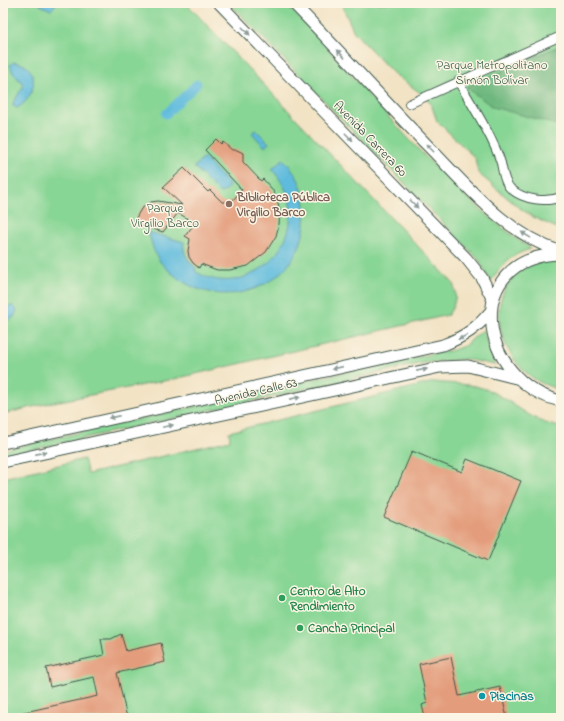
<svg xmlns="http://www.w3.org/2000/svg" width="564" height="721" font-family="'Indie Flower',sans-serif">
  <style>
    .green { fill: #88d695; stroke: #548a64 }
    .forest { fill: #6eb77e; stroke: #467a59 }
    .water { fill: #5fbbdd; stroke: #3f7c88 }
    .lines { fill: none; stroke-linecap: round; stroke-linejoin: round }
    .canal { stroke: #5fbbdd; stroke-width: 9 }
    .building { fill: #e39c7b }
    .street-casing { stroke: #3f564a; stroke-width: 10 }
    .secondary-casing { stroke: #3f564a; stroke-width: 13 }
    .street { stroke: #fff; stroke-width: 8 }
    .secondary { stroke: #fff; stroke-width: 11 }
    .oneway { fill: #8f9e9a }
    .education-dot { fill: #8d6e63; stroke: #fcf5e5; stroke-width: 1.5 }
    .leisure-dot { fill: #2e9e5b; stroke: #fcf5e5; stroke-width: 1.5 }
    .culture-dot { fill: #0f9aa8; stroke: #fcf5e5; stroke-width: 1.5 }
    .labels { text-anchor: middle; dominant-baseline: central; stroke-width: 3; stroke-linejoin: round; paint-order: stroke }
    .park-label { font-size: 13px; fill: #345c47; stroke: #fcf5e5 }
    .street-label { font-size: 13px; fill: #1f3d34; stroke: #fcf5e5 }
    .education-label { font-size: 13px; font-weight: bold; fill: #785e54; stroke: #fcf5e5; text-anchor: start }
    .leisure-label { font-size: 13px; font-weight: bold; fill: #27864d; stroke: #fcf5e5; text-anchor: start }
    .culture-label { font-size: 13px; font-weight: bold; fill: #0d838f; stroke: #fcf5e5; text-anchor: start }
  </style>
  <rect width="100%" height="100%" fill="#fcf5e5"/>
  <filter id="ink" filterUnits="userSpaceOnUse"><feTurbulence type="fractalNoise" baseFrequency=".025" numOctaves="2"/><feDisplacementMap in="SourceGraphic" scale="8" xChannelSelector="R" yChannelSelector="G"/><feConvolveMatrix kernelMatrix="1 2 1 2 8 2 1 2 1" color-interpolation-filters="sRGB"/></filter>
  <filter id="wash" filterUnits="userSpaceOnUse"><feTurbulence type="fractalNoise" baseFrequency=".012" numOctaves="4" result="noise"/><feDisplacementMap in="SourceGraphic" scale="16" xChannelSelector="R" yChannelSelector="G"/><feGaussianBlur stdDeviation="0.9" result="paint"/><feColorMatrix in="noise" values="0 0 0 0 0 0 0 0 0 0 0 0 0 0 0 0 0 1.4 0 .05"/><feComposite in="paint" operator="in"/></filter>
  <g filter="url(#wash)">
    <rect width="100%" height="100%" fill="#f2e3c5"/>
    <path class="green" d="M3,3h183l267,280c4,13 3,20 -5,32l-274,64 -125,24 -46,11z
      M229,3h56c80,82 151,180 246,246 -19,5 -30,15 -40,33l-12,-22z
      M341,3h220v227l-28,-13 -16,-11 -39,-33 -3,-15 -38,-37 -6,-17 -12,-12 -26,-19 -39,-41z
      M548,260l13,1v129c-10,-3 -19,-6 -28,-12 -32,-22 -48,-73 -18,-103 9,-9 22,-12 33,-15z
      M483,330l12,35 -30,-6 -42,4 -420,93v-6l374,-85 76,-15 11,-4z
      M434,382c18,2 39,1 56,9 25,11 42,32 71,36v291h-558v-240l81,-19 4,15 142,-34 -1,-8z"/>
    <path class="forest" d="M561,45v81l-68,-19 -27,-20z"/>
    <path class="water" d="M40,3h17l-6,7 -11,-5z
      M14,62c28,3 23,35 3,46l-4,-2v-3l11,-18 -11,-12 -3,-8z
      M256,130l13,13 -4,4 -13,-14z
      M204,158l25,26c-1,5 -4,8 -9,9l-26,-26z
      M283,159c13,12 21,29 22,48 7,69 -70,111 -126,72 -9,-7 -18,-14 -23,-24 -4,-7 -5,-16 -8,-23l36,10c-2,10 4,19 12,26l-1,3c45,30 103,-17 95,-67 -2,-14 -10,-25 -18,-35z
      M7,306h6l4,4 -3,7 -11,6v-15z"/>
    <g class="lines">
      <path class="canal" d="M166,114l31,-30"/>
    </g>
    <g id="blocks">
      <path class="building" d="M216,139l5,5 2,-2 9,8h5l6,3v9l18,19 2,-2 9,10 5,10 3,12 -1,13 -3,12 -10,16 -18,14 -18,4h-13l-16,-6 -2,4 -6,-5 -4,-6 -1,-6 2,-12 -5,-3 10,-13 -17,-10 -15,19 -30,-9 8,-14 10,-7 7,-1 24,4 -19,-18 21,-19 24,24 2,-2 12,12h9l11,-12 -37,-40z
        M412,451l50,21 5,-13 54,22 -33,80 -104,-44z
        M121,634l5,17 35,-8 4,19 -48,11 10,45h-116v-3l87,-19 -4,-19 -44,10 -4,-19 58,-13 -3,-16h10z
        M451,657l8,39 41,-9 7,31h-82l-3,-13 5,-2 -8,-39z"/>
    </g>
  </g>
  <g filter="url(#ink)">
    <use href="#blocks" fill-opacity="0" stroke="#3f564a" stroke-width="1"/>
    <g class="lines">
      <g class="street-casing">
        <path id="street" d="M458,81c14,24 35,56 43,82 2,9 3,20 10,26 13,11 35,14 50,8
          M409,104l152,-68"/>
      </g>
      <g class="secondary-casing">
        <path id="secondary" d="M219,3l247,255 16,20 11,22
          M293,3c46,47 90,97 136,144 39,40 77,87 132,105
          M560,254c-100,3 -83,128 1,147
          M3,443l440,-98c21,-8 34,-17 48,-34
          M3,462l437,-95 28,-1 48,12"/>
      </g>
      <use href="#street" class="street"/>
      <use href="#secondary" class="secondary"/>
    </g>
    <defs><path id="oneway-solid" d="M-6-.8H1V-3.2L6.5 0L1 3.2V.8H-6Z"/></defs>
    <g class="oneway">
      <use href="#oneway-solid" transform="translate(246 31) rotate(46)"/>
      <use href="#oneway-solid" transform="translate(341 54) rotate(-133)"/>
      <use href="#oneway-solid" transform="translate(349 137) rotate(46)"/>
      <use href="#oneway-solid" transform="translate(430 148) rotate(-134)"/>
      <use href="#oneway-solid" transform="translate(414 204) rotate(46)"/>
      <use href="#oneway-solid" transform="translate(526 235) rotate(-148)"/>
      <use href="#oneway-solid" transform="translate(463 337) rotate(152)"/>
      <use href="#oneway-solid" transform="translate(337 368) rotate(167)"/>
      <use href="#oneway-solid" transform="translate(422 370) rotate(-11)"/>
      <use href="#oneway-solid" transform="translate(295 398) rotate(-13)"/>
      <use href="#oneway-solid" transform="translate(114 417) rotate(168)"/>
      <use href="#oneway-solid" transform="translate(168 426) rotate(-12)"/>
      <use href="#oneway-solid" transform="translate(41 453) rotate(-13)"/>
    </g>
  </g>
  <circle class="education-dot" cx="229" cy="204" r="4"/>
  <g class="leisure-dot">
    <circle cx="282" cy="598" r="4"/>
    <circle cx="300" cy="628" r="4"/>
  </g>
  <circle class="culture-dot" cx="482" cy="696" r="4"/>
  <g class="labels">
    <g class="park-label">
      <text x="492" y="65">Parque Metropolitano<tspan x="492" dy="15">Simón Bolívar</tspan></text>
      <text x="165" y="208">Parque<tspan x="165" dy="15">Virgilio Barco</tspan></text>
    </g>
    <g class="street-label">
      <text transform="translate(370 139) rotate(46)">Avenida Carrera 60</text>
      <text transform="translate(256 392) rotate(-13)">Avenida Calle 63</text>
    </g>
    <g class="education-label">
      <text x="237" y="197">Biblioteca Pública<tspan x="237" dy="15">Virgilio Barco</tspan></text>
    </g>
    <g class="leisure-label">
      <text x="290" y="591">Centro de Alto<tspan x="290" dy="15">Rendimiento</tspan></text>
      <text x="308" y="628">Cancha Principal</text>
    </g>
    <g class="culture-label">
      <text x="490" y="696">Piscinas</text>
    </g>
  </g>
  <rect width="564" height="721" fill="none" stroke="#fcf5e5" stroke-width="16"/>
</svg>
